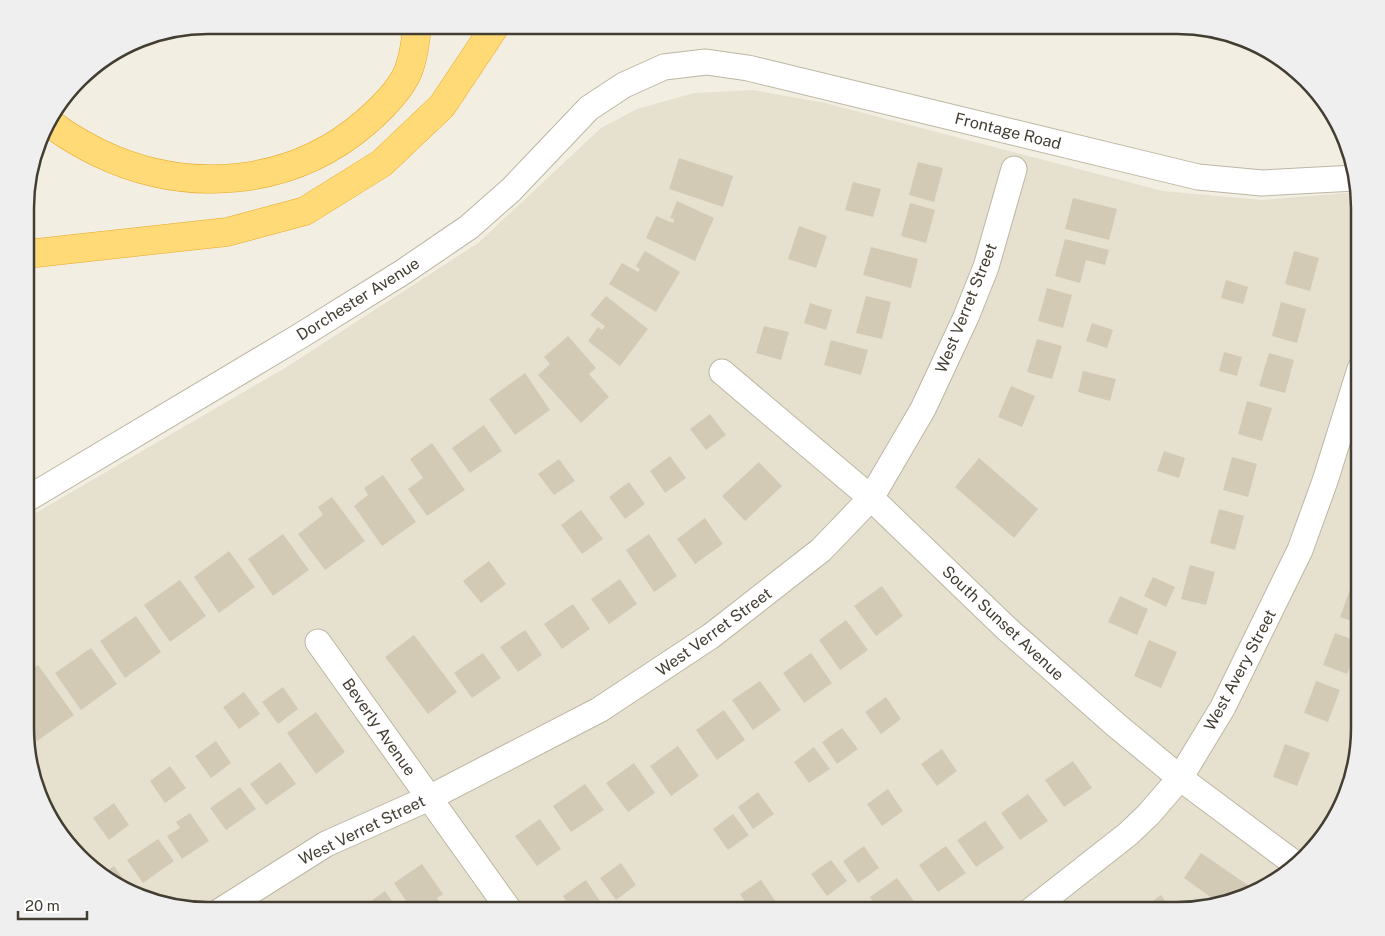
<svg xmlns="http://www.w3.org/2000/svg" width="1385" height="936" font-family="'Public Sans',sans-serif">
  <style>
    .residential { fill: #e6e0cf }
    .building { fill: #d3cab6 }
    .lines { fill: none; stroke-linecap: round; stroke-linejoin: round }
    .minor-casing { stroke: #bdb6a4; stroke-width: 27 }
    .trunk-casing { stroke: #e6a827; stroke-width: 29 }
    .minor { stroke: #fff; stroke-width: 25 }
    .trunk { stroke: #ffda76; stroke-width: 28 }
    .labels { text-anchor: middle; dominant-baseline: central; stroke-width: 4.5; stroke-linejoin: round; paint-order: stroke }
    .street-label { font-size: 16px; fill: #433d32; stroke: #fff }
    .rim { fill: none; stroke: #433d32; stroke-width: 2.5 }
  </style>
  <rect width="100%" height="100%" fill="#f2eee1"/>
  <path class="residential" d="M753,90l72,13 338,88 99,9 97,-8 1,548 -10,47 -28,52 -64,53 -80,19h-982l-47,-10 -52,-28 -47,-53 -23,-68v-234l258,-150 193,-125 123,-115 36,-19 57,-16z"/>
  <path class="building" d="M679,158l54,18 -10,31 -54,-18z
    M918,162l25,6 -9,34 -25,-7z
    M853,182l28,7 -8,28 -28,-7z
    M1073,198l44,11 -8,31 -44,-11z
    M677,201l37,17 -19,43 -49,-23 10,-22 17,7 1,-4 -4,-1z
    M910,203l25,7 -9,33 -25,-7z
    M799,226l28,10 -11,32 -28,-9z
    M1065,239l44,11 -4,15 -19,-5 -6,23 -25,-7z
    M871,247l47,12 -7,29 -48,-13z
    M645,251l35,21 -24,40 -47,-28 13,-21 16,9 2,-3 -4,-3z
    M1294,251l25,7 -9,33 -25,-7z
    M1226,280l22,7 -5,17 -22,-6z
    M1047,288l25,7 -9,33 -25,-7z
    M606,296l42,33 -28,37 -32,-25 10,-14 4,3 3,-4 -15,-11z
    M866,296l25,6 -9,37 -26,-6z
    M1281,302l25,7 -9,34 -25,-7z
    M810,303l22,7 -6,20 -22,-7z
    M1092,323l21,7 -6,18 -21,-7z
    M764,326l25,6 -8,28 -25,-7z
    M568,336l28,32 -7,6 20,23 -28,26 -43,-48 12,-11 -6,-7z
    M1037,339l25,7 -10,33 -25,-7z
    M831,340l37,10 -7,25 -37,-10z
    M1224,352l18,5 -5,19 -18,-5z
    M1269,353l25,7 -9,33 -26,-7z
    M1083,371l33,8 -6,22 -32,-9z
    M525,373l25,37 -35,25 -26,-36z
    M1011,386l24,10 -13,31 -24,-10z
    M1247,401l25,7 -10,33 -24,-7z
    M710,414l16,21 -20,15 -16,-21z
    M484,425l18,26 -32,22 -18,-25z
    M432,443l33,47 -38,26 -19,-27 15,-11 -13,-19z
    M1164,451l21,7 -6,20 -22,-7z
    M670,456l16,22 -21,15 -15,-22z
    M1232,457l25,7 -9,33 -25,-7z
    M979,458l59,51 -24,29 -59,-51z
    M559,459l16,22 -21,14 -16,-21z
    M759,462l23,24 -37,35 -23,-25z
    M383,475l33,47 -34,24 -28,-40 14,-11 -4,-7z
    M629,482l16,22 -20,15 -16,-22z
    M332,497l33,44 -40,29 -27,-36 25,-19 -5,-8z
    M1219,509l25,7 -9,34 -25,-7z
    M581,510l22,29 -21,15 -21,-29z
    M705,518l18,26 -28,20 -18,-25z
    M283,534l26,36 -36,26 -25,-37z
    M649,534l28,42 -23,16 -28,-42z
    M229,551l26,36 -36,26 -25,-36z
    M489,561l17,23 -25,19 -18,-22z
    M1190,565l25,7 -9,33 -25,-6z
    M1153,577l22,10 -9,20 -22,-11z
    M620,579l17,25 -28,20 -18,-25z
    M180,580l26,36 -36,26 -26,-37z
    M1352,584l8,3v37l-20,-7z
    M882,586l21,30 -27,20 -22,-30z
    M1120,596l28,13 -11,26 -29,-13z
    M573,604l17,25 -28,20 -18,-25z
    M136,616l25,36 -36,26 -25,-37z
    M846,620l22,30 -28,20 -21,-30z
    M525,630l17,25 -24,17 -18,-25z
    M1335,633l24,9 -12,32 -24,-9z
    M414,635l43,57 -29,22 -43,-57z
    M1149,640l28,12 -16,36 -27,-12z
    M91,648l26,36 -36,26 -26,-37z
    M483,653l18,25 -29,20 -18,-25z
    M811,653l21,30 -28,20 -21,-30z
    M38,665l36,50 -37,26 -10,-15v-41l2,-2 -2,-10z
    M760,681l21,29 -28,20 -21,-30z
    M1316,681l24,9 -12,32 -24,-9z
    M283,687l15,22 -20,15 -16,-22z
    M244,692l16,22 -21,15 -16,-22z
    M886,697l15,22 -20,15 -16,-22z
    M724,710l21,30 -28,20 -21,-30z
    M316,712l29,40 -29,22 -29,-41z
    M842,728l16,21 -21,15 -15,-22z
    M216,741l15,22 -20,15 -16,-22z
    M1285,744l25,9 -13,33 -24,-9z
    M678,746l21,30 -28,20 -21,-30z
    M814,747l16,22 -21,14 -15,-21z
    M942,749l15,22 -20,15 -16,-22z
    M1073,761l19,27 -28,19 -19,-27z
    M280,762l16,22 -30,21 -16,-21z
    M634,763l21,30 -27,19 -22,-29z
    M170,766l16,22 -21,15 -15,-22z
    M585,784l19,26 -33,22 -18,-26z
    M240,787l16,22 -30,21 -16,-22z
    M888,789l15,22 -21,15 -15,-22z
    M758,792l16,22 -21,15 -15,-22z
    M1028,794l20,27 -28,19 -19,-27z
    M114,803l15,22 -20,15 -16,-22z
    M1329,810l7,3 -11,21 -6,-4z
    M190,813l19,28 -27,18 -15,-23 13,-8 -4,-6z
    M733,814l16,21 -21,15 -15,-21z
    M540,819l21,30 -24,17 -22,-30z
    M985,821l19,27 -28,19 -19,-27z
    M158,839l16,22 -31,22 -16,-23z
    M864,846l15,22 -21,15 -15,-22z
    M946,846l20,27 -28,19 -19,-27z
    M1201,853l57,39 -50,12 4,-6 -28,-20z
    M831,860l16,21 -20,15 -16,-22z
    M621,863l15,22 -20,15 -16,-22z
    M422,864l21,30 -6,4 9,13h-33l-19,-28z
    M114,866l16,22 -2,2 -27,-14z
    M897,878l19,26 -9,7h-28l-9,-14z
    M586,880l14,21 -13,10h-14l-10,-15z
    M761,880l15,22 -13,9h-12l-11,-17z
    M385,891l14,20h-42z
    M1161,895l11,16h-33z"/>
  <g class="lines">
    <g class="minor-casing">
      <path id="minor" d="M722,372l149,126 135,130 110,97 64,53 114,85
        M27,499l273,-163 103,-64 66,-45 42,-37 78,-82 35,-23 40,-18 42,-5 42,6 450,109 64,6 93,-5
        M318,642l192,269
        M220,911l106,-67 103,-46 170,-88 112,-74 110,-86 50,-52 52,-89 43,-92 20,-50 28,-98
        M1030,911l98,-77 20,-19 32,-37 43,-71 77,-157 25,-69 35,-112"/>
    </g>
    <g class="trunk-casing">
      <path id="trunk" d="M48,121c16,14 33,23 51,32 88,42 192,34 267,-31 16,-14 38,-35 44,-56 4,-13 6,-27 7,-41
        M27,254l200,-22 78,-21 77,-48 60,-57 54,-81"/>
    </g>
    <use href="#minor" class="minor"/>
    <use href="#trunk" class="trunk"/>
  </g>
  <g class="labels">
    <g class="street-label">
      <text transform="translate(1008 131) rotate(14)">Frontage Road</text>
      <text transform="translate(358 299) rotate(-32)">Dorchester Avenue</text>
      <text transform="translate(966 308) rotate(-68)">West Verret Street</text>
      <text transform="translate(1003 623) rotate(43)">South Sunset Avenue</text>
      <text transform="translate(714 632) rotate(-36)">West Verret Street</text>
      <text transform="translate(1240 670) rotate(-62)">West Avery Street</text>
      <text transform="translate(379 727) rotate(55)">Beverly Avenue</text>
      <text transform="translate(362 830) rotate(-26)">West Verret Street</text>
    </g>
  </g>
  <path d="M0 0H1385V936H0ZM208 34H1177A174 174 0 0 1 1351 208V728A174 174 0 0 1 1177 902H208A174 174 0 0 1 34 728V208A174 174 0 0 1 208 34Z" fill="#f0efef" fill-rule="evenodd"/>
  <path class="rim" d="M208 34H1177A174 174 0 0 1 1351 208V728A174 174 0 0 1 1177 902H208A174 174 0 0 1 34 728V208A174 174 0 0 1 208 34Z"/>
  <path d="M18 911v8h69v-8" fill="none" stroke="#433d32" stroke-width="2.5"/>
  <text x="25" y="911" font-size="15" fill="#433d32" stroke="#ffffff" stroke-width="4" paint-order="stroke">20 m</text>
</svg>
